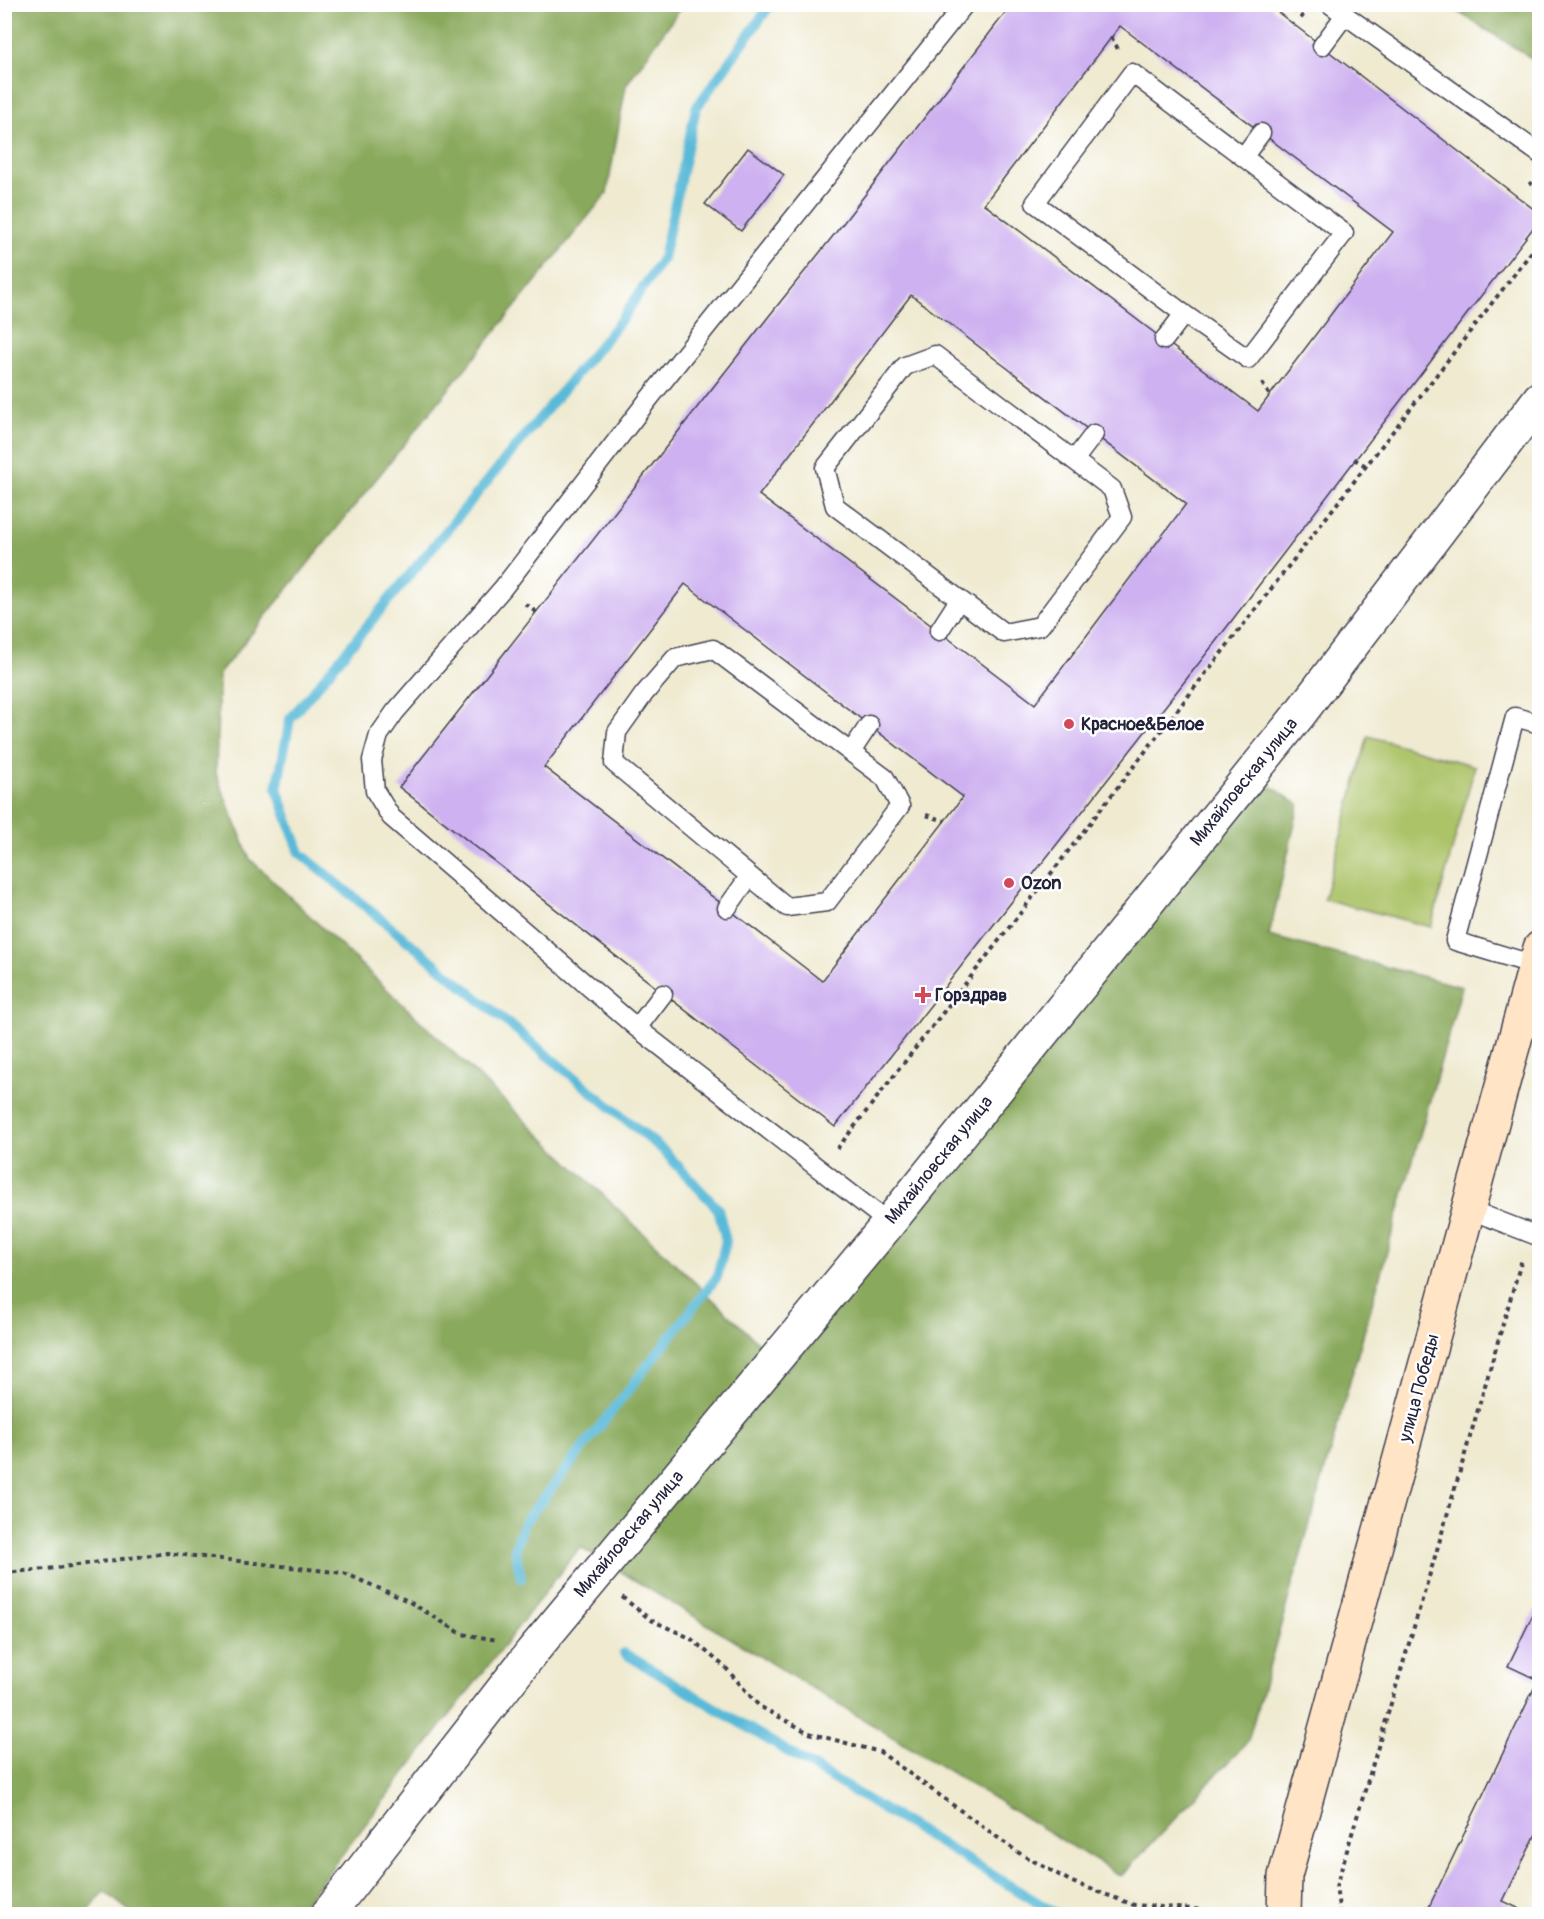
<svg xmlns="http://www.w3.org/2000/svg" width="1544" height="1919" font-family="Pangolin,sans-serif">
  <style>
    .green { fill: #acc368; stroke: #677252; stroke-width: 1.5 }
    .forest { fill: #89a95c; stroke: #56664c; stroke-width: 1.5 }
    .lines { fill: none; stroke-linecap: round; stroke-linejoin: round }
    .stream { stroke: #59b9d8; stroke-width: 10 }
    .building { fill: #ceb1f0; fill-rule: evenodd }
    .service-casing { stroke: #414051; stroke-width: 21 }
    .minor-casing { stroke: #414051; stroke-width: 36 }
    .secondary-casing { stroke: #414051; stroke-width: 36 }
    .path { stroke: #414051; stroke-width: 4; stroke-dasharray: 4.5 4.5; stroke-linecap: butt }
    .service { stroke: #fff; stroke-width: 18 }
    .minor { stroke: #fff; stroke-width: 33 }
    .secondary { stroke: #ffe4c6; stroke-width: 33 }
    .poi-dot { fill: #d1495b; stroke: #fff; stroke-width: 2 }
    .labels { text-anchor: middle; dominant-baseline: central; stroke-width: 5; stroke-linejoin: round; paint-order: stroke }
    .poi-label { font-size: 18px; font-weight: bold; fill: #22223b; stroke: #fff; text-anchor: start }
    .street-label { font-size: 18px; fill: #22223b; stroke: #fff }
  </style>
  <rect width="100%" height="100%" fill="#fff"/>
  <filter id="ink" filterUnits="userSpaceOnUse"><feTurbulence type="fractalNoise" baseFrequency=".0167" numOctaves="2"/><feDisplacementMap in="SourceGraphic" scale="12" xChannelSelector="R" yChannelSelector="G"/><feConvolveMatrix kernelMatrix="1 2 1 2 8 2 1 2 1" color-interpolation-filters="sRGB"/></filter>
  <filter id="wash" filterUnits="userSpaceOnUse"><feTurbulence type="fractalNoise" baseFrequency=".008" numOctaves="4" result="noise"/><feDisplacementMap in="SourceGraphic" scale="24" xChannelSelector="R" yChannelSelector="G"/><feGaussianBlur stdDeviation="1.35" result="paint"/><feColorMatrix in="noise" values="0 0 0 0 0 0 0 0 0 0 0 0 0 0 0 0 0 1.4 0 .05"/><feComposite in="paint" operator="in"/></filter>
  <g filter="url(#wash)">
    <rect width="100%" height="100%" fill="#efead0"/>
    <path class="green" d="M1368,736l107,30 -44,161 -107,-28z"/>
    <path class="forest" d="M5,5h678l-57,80 -19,108 -388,481 -3,100 34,85 537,511 471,-593 41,28 -30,131 193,51 -214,754 -127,135 -541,-329 -284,367h-163l-29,-23 -17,23h-82z
      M1447,5h92v58z"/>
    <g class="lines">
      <path class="stream" d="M521,1578l-6,-29 9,-26 193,-246 9,-36 -8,-32 -55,-59 -363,-297 -23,-64 13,-70 332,-400 41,-61 33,-150 75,-104
        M624,1653l433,261"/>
    </g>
    <g id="blocks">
      <path class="building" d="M1012,4h255l273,210v5l-330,430 -375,478 -436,-340 370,-471 72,-90zM1120,26l273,206 -135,179 -274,-207zM911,295l275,209 -151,200 -276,-209zM685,584l278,213 -141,184 -278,-214z
        M748,148l36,27 -43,56 -36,-27z
        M1540,1600v226l-37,75 27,13h-90l-12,-5 110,-229 -30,-14z"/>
    </g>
  </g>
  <g filter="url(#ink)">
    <use href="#blocks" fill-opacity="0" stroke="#414051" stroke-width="1.5"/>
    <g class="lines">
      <g class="service-casing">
        <path id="service" d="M1345,15l195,139
          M1322,46l23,-31 -15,-11
          M1132,73l212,160 -96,126 -64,-45 -149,-111z
          M1244,156l17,-23
          M1164,340l20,-26
          M935,355l177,134 10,28 -82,109 -36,7 -169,-127 -10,-38 80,-102z
          M1075,459l19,-25
          M939,631l20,-31
          M713,649l172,129 15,28 -73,96 -40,5 -173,-144 3,-31 27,-38 31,-36z
          M851,752l18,-27
          M727,908l22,-31
          M1535,965l-80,-24 60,-224 25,7
          M637,1028l26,-34
          M1468,1209l72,28
          M889,1223l-252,-195 -246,-211 -16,-26 -3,-31 7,-25 16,-23 108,-124 145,-188 317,-396"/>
      </g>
      <g class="minor-casing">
        <path id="minor" d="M328,1914l204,-262 357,-429 409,-507 242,-318"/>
      </g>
      <g class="secondary-casing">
        <path id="secondary" d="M1284,1914l1,-38 255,-928"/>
      </g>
      <path class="path" d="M1286,4l19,15
        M1111,37l7,12
        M1529,182l11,8
        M1262,383l8,13
        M1354,459l12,7
        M525,604l11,8
        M926,815l19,6
        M1039,889l501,-648
        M837,1149l202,-260 -11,-8
        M1537,1205l3,-10
        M4,1573l52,-5 111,-15 177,20 64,28 54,33 35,6
        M622,1597l29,23 39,18 35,29 34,39 50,27 71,19 139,101 53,29 62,23 116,8
        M1340,1914l-4,-27 98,-327 88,-301"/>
      <use href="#service" class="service"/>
      <use href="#minor" class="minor"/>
      <use href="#secondary" class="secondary"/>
    </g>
  </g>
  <g class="poi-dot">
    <circle cx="1069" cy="724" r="6"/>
    <circle cx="1009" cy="883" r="6"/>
    <path d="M920 986h6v6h6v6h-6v6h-6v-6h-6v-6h6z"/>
  </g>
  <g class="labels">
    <g class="poi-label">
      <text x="1081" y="724">Красное&amp;Белое</text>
      <text x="1021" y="883">Ozon</text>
      <text x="935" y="995">Горздрав</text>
    </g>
    <g class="street-label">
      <text transform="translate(1244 782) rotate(-51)">Михайловская улица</text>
      <text transform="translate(939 1160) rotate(-51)">Михайловская улица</text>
      <text transform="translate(1419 1388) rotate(-75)">улица Победы</text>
      <text transform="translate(629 1534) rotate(-50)">Михайловская улица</text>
    </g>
  </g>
  <rect width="1544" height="1919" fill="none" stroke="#fff" stroke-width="24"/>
</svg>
